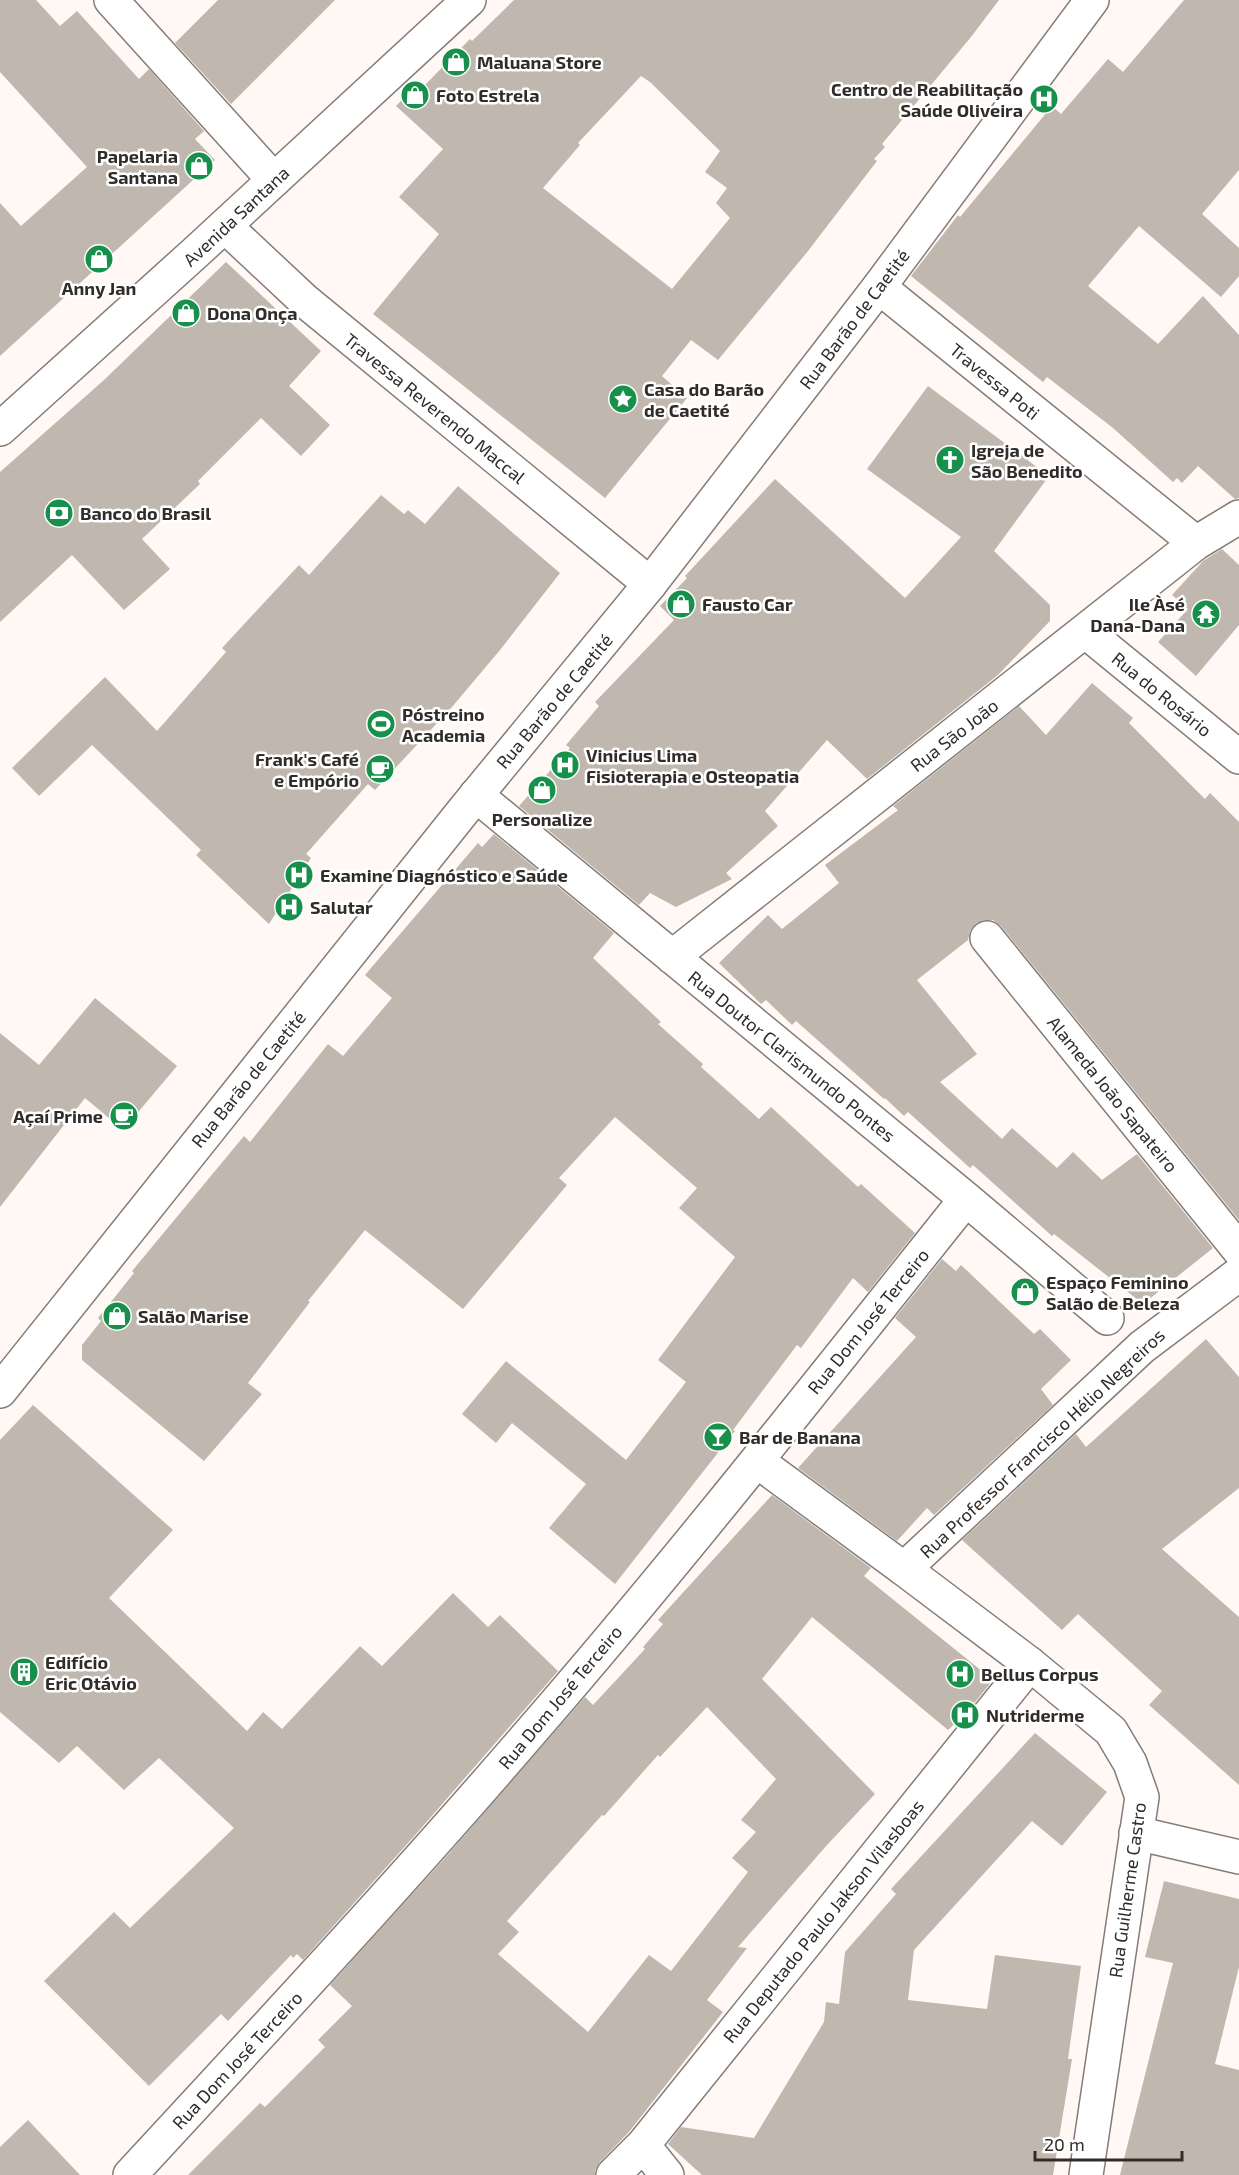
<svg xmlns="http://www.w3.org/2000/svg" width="1239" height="2175" font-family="'Exo 2',sans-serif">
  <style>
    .building { fill: #c0b7af; fill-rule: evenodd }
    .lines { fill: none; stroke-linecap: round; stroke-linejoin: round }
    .minor-casing { stroke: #867c77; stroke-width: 36 }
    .tertiary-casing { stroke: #867c77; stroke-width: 36 }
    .secondary-casing { stroke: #867c77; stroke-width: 36 }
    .minor { stroke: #fff; stroke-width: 33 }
    .tertiary { stroke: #fff; stroke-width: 33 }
    .secondary { stroke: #fff; stroke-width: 33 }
    .labels { text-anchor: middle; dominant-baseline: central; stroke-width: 5; stroke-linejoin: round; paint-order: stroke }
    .poi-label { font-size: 18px; font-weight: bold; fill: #312c2a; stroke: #fff; text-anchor: start }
    .street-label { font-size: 18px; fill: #312c2a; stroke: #fff }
  </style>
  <rect width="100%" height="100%" fill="#fff8f4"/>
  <path class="building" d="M0,0h36l24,26 17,-15 62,68 10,-10 55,62 -9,8 20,21 -215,196v-153l21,23 66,-59 -87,-95z
    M218,0h117l-104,104 -56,-61z
    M514,0h485l-28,37 -89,107 3,3 -11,12 3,2 -69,90 -90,109 -27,-20 -29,36 25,22 -82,100 -232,-184 66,-80 -40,-37 44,-48 -47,-43 20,-21h9l45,-46 2,2zM641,76l9,6 70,69 -15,21 22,16 -11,15 14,15 -58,71 -129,-101 37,-43 -2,-2z
    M1184,0h55v170l-37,44 37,34v28l-18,21 -82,-71 -51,60 70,58 45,-48 36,39v163l-4,1 -37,-33 -16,17 -5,-5 -4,4 -60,-54 -66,-51 -4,5 -132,-106 47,-61 2,2 92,-111 9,8 47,-55 15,13z
    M226,262l95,89 -32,35 41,39 -29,31 -40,-38 -63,63 2,3 -58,55 28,30 -46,41 -52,-55 -72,67v-150l104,-92z
    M928,386l121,90 -55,75 56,54v16l-52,54 -131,104 -40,-39 -62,71 13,15 -52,47 6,6 -56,28 -26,-14 -11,12 -120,-99 51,-58 -4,-3 33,-39 -4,-4 79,-82 -14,-14 27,-28 -2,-2 90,-97 130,119 56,-61 -94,-68z
    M458,486l102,87 -60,77 -48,57 -77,83 -7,-6 -62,70 5,4 -42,66 -73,-69 5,-5 -109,-105 -53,51 -27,-28 93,-91 52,54 69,-79 -4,-4 77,-83 10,10 72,-80 23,19 4,-4 17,14z
    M1222,549l17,16v60l-43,51 -38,-34 30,-33 -16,-14 31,-34z
    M1092,683l41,35 -4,5 76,76 5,-6 29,29v398l-238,-294 -8,-6h-9l-8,3 -6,8 -2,9 -51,40 60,74 -37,28 62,57 10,-11 45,40 16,-16 29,28 35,-26 76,94 -70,56 -89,-70 -2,2 -79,-71 -3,3 -62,-56 -4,4 -19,-18 -1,1 -88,-78 -4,4 -26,-25 -5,4 -42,-41 49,-48 14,14 57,-46 -14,-18 73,-55 -5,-4 126,-100 27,29z
    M494,834l120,99 -21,25 68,64 -3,2 45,40 -2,3 58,52 12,-12 87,80 3,-3 54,49 -47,59 -15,-14 -52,70 -4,-3 -64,85 2,1 -120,153 -66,-56 37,-44 -74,-61 -16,20 -34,-29 44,-53 120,99 60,-78 -28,-22 77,-103 -56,-49 18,-20 -82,-71 -56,61 8,7 -104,124 -98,-79 -57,71 2,1 -62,81 14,11 -58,67 -122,-101v-15l19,-24 -3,-3 36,-45 -2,-2 112,-135 6,6 78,-98 15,12 49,-58 -27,-23 113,-132 4,4z
    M95,998l82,68 -54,64 -38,-32 -85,109v-174l39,32z
    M942,1259l14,12 5,-6 73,69 6,-5 31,31 -30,29 12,16 -119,110 -7,-7 -30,33 -99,-73 118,-131 -21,-19z
    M1206,1339l33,38v111l-77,61 77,68v168l-90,-80 13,-14 -84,-77 -16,16 -100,-90 114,-106 10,13z
    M33,1405l140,125 -64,68 138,133 16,-19 19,17 78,-83 22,20 71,-73 35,34 12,-12 58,56 -141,162 -114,127 -6,-6 -4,4 -2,-3 -63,66 -7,-7 -72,72 -105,-105 70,-69 16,16 104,-100 -75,-70 -35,32 -47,-44 -18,17 -59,-51v-272z
    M772,1495l99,73 -7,8 129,104 -26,32 -19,18 -136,-113 -50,62 113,115 -48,51 -89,102 9,1 -40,52 16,12 -94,120 -29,30 -5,8v5h-407l72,-72 5,4 60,-60 -7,-7 34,-34 -22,-21 115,-127 140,-161 8,8 52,-56 -2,-2 20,-23 -5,-4zM707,1707l69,72 -35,41 15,12 -24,26 16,14 -77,99 -22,-16 -61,77 -90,-78 21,-22 -12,-11 95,-106 2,1 54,-61 2,2z
    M1035,1733l72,59 -45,54 -30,-25 -118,129 -6,50 79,9 8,-54 86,11 -13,93h4l-19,116h-351l-34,-31 13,-17 73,11 70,-116 2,-20 13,2 6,-52 51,-58 -5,-5z
    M1164,1881l75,18v68l-24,97 24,6v105h-119l53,-212 -28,-6z
    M28,2120l52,55h-80v-28z"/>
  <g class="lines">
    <g class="minor-casing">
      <path id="minor" d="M111,0l163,180
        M879,287l317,256
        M1085,631l154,126
        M476,795l490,404 141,119
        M987,938l252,312
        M672,957l524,-414 43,-26
        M757,1461l147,108
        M1136,1833l103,24
        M643,2145l24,30
        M130,2175c135,-146 270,-291 399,-441 151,-174 293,-355 437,-535
        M613,2175l30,-30 387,-481"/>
    </g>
    <g class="tertiary-casing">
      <path id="tertiary" d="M225,226l79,74 346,284
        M1086,2175l56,-378 -12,-34 -19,-32 -81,-67 -126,-95 238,-222 97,-73"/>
    </g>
    <g class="secondary-casing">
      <path id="secondary" d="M0,429l195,-176 274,-253
        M0,1391l464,-581 186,-226 229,-297 213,-287"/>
    </g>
    <use href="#minor" class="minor"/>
    <use href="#tertiary" class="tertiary"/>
    <use href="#secondary" class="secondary"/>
  </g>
  <defs>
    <g id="shop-disc" transform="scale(1.5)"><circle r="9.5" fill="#16904b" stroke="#fff"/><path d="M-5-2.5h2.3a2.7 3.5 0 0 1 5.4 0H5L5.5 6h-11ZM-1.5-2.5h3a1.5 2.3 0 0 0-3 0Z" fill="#fff"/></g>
    <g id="hospital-disc" transform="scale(1.5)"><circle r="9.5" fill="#16904b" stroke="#fff"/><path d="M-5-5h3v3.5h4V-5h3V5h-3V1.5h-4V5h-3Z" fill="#fff"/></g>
    <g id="sight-disc" transform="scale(1.5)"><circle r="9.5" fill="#16904b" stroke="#fff"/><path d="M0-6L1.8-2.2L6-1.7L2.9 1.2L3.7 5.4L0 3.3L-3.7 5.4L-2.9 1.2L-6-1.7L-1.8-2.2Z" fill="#fff"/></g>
    <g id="church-disc" transform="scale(1.5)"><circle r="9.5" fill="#16904b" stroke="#fff"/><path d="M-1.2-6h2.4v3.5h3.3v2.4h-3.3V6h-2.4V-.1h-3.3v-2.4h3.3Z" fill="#fff"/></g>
    <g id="bank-disc" transform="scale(1.5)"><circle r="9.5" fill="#16904b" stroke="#fff"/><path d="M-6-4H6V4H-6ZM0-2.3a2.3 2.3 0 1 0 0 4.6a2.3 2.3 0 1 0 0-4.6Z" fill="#fff"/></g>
    <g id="temple-disc" transform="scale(1.5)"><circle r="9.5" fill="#16904b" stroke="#fff"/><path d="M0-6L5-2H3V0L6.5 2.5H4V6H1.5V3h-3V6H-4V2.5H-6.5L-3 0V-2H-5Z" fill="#fff"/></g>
    <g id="stadium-disc" transform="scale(1.5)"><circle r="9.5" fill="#16904b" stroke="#fff"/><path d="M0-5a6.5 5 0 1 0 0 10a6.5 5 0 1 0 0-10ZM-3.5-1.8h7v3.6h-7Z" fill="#fff"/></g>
    <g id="cafe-disc" transform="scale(1.5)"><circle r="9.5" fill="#16904b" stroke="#fff"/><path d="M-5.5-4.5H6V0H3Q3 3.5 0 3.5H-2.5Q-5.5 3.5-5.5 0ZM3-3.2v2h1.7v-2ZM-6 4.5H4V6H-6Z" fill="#fff"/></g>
    <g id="bar-disc" transform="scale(1.5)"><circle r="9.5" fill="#16904b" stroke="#fff"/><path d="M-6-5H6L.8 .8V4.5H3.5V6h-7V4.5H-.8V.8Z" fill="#fff"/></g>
    <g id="building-disc" transform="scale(1.5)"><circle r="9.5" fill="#16904b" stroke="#fff"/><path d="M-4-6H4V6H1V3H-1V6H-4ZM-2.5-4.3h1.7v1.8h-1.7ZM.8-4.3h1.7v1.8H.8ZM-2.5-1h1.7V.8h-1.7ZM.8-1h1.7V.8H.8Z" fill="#fff"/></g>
  </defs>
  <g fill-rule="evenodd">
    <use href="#shop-disc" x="456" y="62"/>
    <use href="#shop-disc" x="415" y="95"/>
    <use href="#hospital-disc" x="1044" y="99"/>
    <use href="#shop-disc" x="199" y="166"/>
    <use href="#shop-disc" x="99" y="259"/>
    <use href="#shop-disc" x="186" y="313"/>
    <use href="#sight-disc" x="623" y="399"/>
    <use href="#church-disc" x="950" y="460"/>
    <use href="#bank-disc" x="59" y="513"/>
    <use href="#shop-disc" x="681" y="604"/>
    <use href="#temple-disc" x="1206" y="614"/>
    <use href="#stadium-disc" x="381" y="724"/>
    <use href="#hospital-disc" x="565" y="765"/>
    <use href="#cafe-disc" x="380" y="769"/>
    <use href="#shop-disc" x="542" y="790"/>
    <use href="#hospital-disc" x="299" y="875"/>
    <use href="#hospital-disc" x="289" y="907"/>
    <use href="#cafe-disc" x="124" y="1116"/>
    <use href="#shop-disc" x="1025" y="1292"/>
    <use href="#shop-disc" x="117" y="1316"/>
    <use href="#bar-disc" x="718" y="1437"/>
    <use href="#building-disc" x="24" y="1672"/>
    <use href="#hospital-disc" x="960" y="1674"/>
    <use href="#hospital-disc" x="965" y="1715"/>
  </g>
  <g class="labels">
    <g class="poi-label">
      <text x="477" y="62">Maluana Store</text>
      <text x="1023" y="89" text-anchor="end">Centro de Reabilitação<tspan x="1023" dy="21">Saúde Oliveira</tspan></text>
      <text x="436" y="95">Foto Estrela</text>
      <text x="178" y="156" text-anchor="end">Papelaria<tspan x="178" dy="21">Santana</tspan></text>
      <text x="99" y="288" text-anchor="middle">Anny Jan</text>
      <text x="207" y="313">Dona Onça</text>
      <text x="644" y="389">Casa do Barão<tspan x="644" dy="21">de Caetité</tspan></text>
      <text x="971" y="450">Igreja de<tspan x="971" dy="21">São Benedito</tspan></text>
      <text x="80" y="513">Banco do Brasil</text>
      <text x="702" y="604">Fausto Car</text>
      <text x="1185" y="604" text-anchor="end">Ile Àsé<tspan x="1185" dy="21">Dana-Dana</tspan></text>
      <text x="402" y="714">Póstreino<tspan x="402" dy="21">Academia</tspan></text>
      <text x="586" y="755">Vinicius Lima<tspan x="586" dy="21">Fisioterapia e Osteopatia</tspan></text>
      <text x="359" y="759" text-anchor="end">Frank's Café<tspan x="359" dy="21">e Empório</tspan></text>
      <text x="542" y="819" text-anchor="middle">Personalize</text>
      <text x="320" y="875">Examine Diagnóstico e Saúde</text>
      <text x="310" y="907">Salutar</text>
      <text x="103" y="1116" text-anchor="end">Açaí Prime</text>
      <text x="1046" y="1282">Espaço Feminino<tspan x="1046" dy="21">Salão de Beleza</tspan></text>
      <text x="138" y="1316">Salão Marise</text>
      <text x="739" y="1437">Bar de Banana</text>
      <text x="45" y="1662">Edifício<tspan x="45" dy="21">Eric Otávio</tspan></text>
      <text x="981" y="1674">Bellus Corpus</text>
      <text x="986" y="1715">Nutriderme</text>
    </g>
    <g class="street-label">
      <text transform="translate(236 216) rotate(-43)">Avenida Santana</text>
      <text transform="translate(854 319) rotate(-53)">Rua Barão de Caetité</text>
      <text transform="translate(995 381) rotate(39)">Travessa Poti</text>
      <text transform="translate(435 408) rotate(39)">Travessa Reverendo Maccal</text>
      <text transform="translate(1162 694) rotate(39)">Rua do Rosário</text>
      <text transform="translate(554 701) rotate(-50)">Rua Barão de Caetité</text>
      <text transform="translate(954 735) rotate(-38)">Rua São João</text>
      <text transform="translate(792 1056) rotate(39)">Rua Doutor Clarismundo Pontes</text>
      <text transform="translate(248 1079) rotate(-51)">Rua Barão de Caetité</text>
      <text transform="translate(1113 1094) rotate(51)">Alameda João Sapateiro</text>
      <text transform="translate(868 1321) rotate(-51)">Rua Dom José Terceiro</text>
      <text transform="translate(1042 1443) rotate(-43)">Rua Professor Francisco Hélio Negreiros</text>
      <text transform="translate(560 1697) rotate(-50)">Rua Dom José Terceiro</text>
      <text transform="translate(1127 1890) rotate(-82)">Rua Guilherme Castro</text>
      <text transform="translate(823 1921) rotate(-51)">Rua Deputado Paulo Jakson Vilasboas</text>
      <text transform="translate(237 2060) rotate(-47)">Rua Dom José Terceiro</text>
    </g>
  </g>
  <path d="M1035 2151v9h147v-9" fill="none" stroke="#312c2a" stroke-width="3"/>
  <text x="1044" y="2151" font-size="18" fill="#312c2a" stroke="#ffffff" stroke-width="4.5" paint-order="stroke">20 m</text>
</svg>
